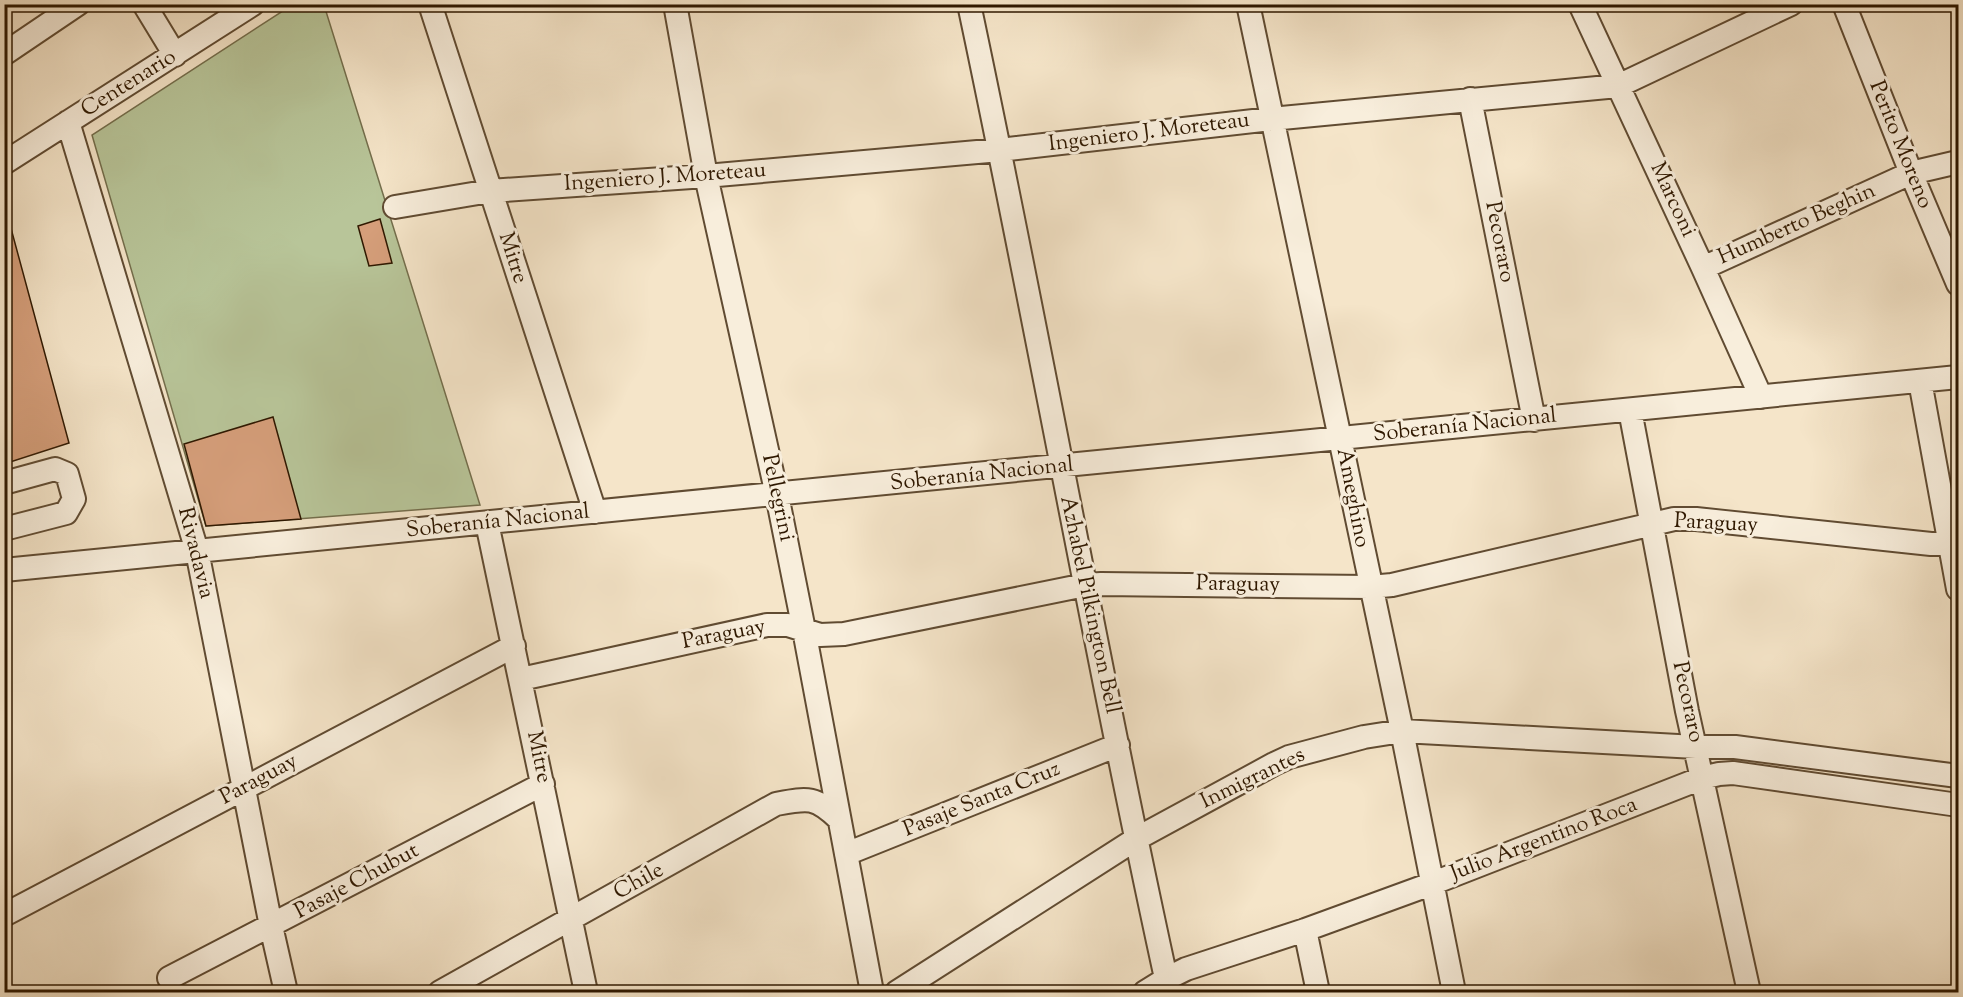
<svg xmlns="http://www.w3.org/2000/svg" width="1963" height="997" font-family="'Sorts Mill Goudy',serif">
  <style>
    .green { fill: #b8c599; stroke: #746e4c; stroke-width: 1.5 }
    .building { fill: #d59e7a; stroke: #2f1800; stroke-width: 1.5 }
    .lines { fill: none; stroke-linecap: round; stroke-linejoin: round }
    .minor-casing { stroke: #604b32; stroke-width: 26 }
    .minor { stroke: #f8eedc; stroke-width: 22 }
    .labels { text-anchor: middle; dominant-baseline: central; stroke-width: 6; stroke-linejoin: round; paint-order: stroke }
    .street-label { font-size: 22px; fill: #2f1800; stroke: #f8eedc }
  </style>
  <rect width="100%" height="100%" fill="#f5e5c9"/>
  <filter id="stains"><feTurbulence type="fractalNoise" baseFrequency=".00333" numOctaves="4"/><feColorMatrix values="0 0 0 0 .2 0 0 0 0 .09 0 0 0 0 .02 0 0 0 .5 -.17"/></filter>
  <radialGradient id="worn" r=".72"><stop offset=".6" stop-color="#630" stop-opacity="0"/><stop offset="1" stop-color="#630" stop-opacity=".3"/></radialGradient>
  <path class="green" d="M292,5h32l156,500 -274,21 -114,-391z"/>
  <path class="building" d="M380,219l12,44 -23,3 -11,-40z
    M4,221h5l60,222 -65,21z
    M273,417l28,102 -95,7 -22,-82z"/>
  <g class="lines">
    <g class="minor-casing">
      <path id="minor" d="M144,4l31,51
        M430,4l165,508
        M675,4l31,172 71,319 27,135 68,362
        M969,4c70,329 128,660 200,988
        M1248,4l154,727 52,261
        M1580,4l123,264 58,129
        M1844,4l67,169 47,111
        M4,54l74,-50
        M1470,99l64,321
        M68,122l129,429 74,375 15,66
        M4,163l249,-159
        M395,207l95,-16 216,-15 294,-26 271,-31 347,-33 173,-82
        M1703,268l208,-95 47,-11
        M1920,381l38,208
        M1630,410l57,301 62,281
        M4,483l51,-14 12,5 7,25 -8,14 -62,16
        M487,523l99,469
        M4,570l1954,-193
        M521,679l246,-54h21l32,10 24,-1 241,-49 16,-1 269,3 22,-2 282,-66h22l235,25 27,-2
        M846,854l272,-109
        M4,915l510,-269
        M1305,930l13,62
        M169,978l374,-194
        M440,992l336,-188c32,-6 39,-8 63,15
        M897,992l239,-153 138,-75 15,-7 75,-20 38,-6 294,16h39l223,29
        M1145,992l21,-13 20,-10 119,-39 126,-46 271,-106 17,-4 14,-1 225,32"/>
    </g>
    <use href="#minor" class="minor"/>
  </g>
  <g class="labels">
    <g class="street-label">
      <text transform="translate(129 84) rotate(-32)">Centenario</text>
      <text transform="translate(1149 133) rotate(-7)">Ingeniero J. Moreteau</text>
      <text transform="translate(1900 145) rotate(68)">Perito Moreno</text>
      <text transform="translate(665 178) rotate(-4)">Ingeniero J. Moreteau</text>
      <text transform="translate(1672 200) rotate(65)">Marconi</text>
      <text transform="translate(1797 225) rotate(-24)">Humberto Beghin</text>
      <text transform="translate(1499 242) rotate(79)">Pecoraro</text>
      <text transform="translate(512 258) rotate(72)">Mitre</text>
      <text transform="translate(1465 426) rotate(-6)">Soberanía Nacional</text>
      <text transform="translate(982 475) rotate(-6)">Soberanía Nacional</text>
      <text transform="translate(777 498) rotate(78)">Pellegrini</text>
      <text transform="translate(1352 498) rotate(79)">Ameghino</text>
      <text transform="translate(498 522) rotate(-6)">Soberanía Nacional</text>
      <text transform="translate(1716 524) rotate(3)">Paraguay</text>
      <text transform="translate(195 553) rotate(76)">Rivadavia</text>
      <text transform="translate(1238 585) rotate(1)">Paraguay</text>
      <text transform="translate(1089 605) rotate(78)">Azhabel Pilkington Bell</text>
      <text transform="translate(724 635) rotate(-11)">Paraguay</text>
      <text transform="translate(1687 702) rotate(78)">Pecoraro</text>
      <text transform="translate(538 757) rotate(78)">Mitre</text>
      <text transform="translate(1253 779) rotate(-26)">Inmigrantes</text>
      <text transform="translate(259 780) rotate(-28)">Paraguay</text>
      <text transform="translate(982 800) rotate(-22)">Pasaje Santa Cruz</text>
      <text transform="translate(1544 840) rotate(-21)">Julio Argentino Roca</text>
      <text transform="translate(357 882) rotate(-28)">Pasaje Chubut</text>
      <text transform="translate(639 882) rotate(-29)">Chile</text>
    </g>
  </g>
  <rect width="1963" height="997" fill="none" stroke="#f5e5c9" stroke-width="24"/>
  <rect x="6" y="6" width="1951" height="985" fill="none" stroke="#2f1800" stroke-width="3"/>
  <rect x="12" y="12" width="1939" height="973" fill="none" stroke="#2f1800" stroke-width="1.5"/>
  <rect width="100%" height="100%" filter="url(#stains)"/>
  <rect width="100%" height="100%" fill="url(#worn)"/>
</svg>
